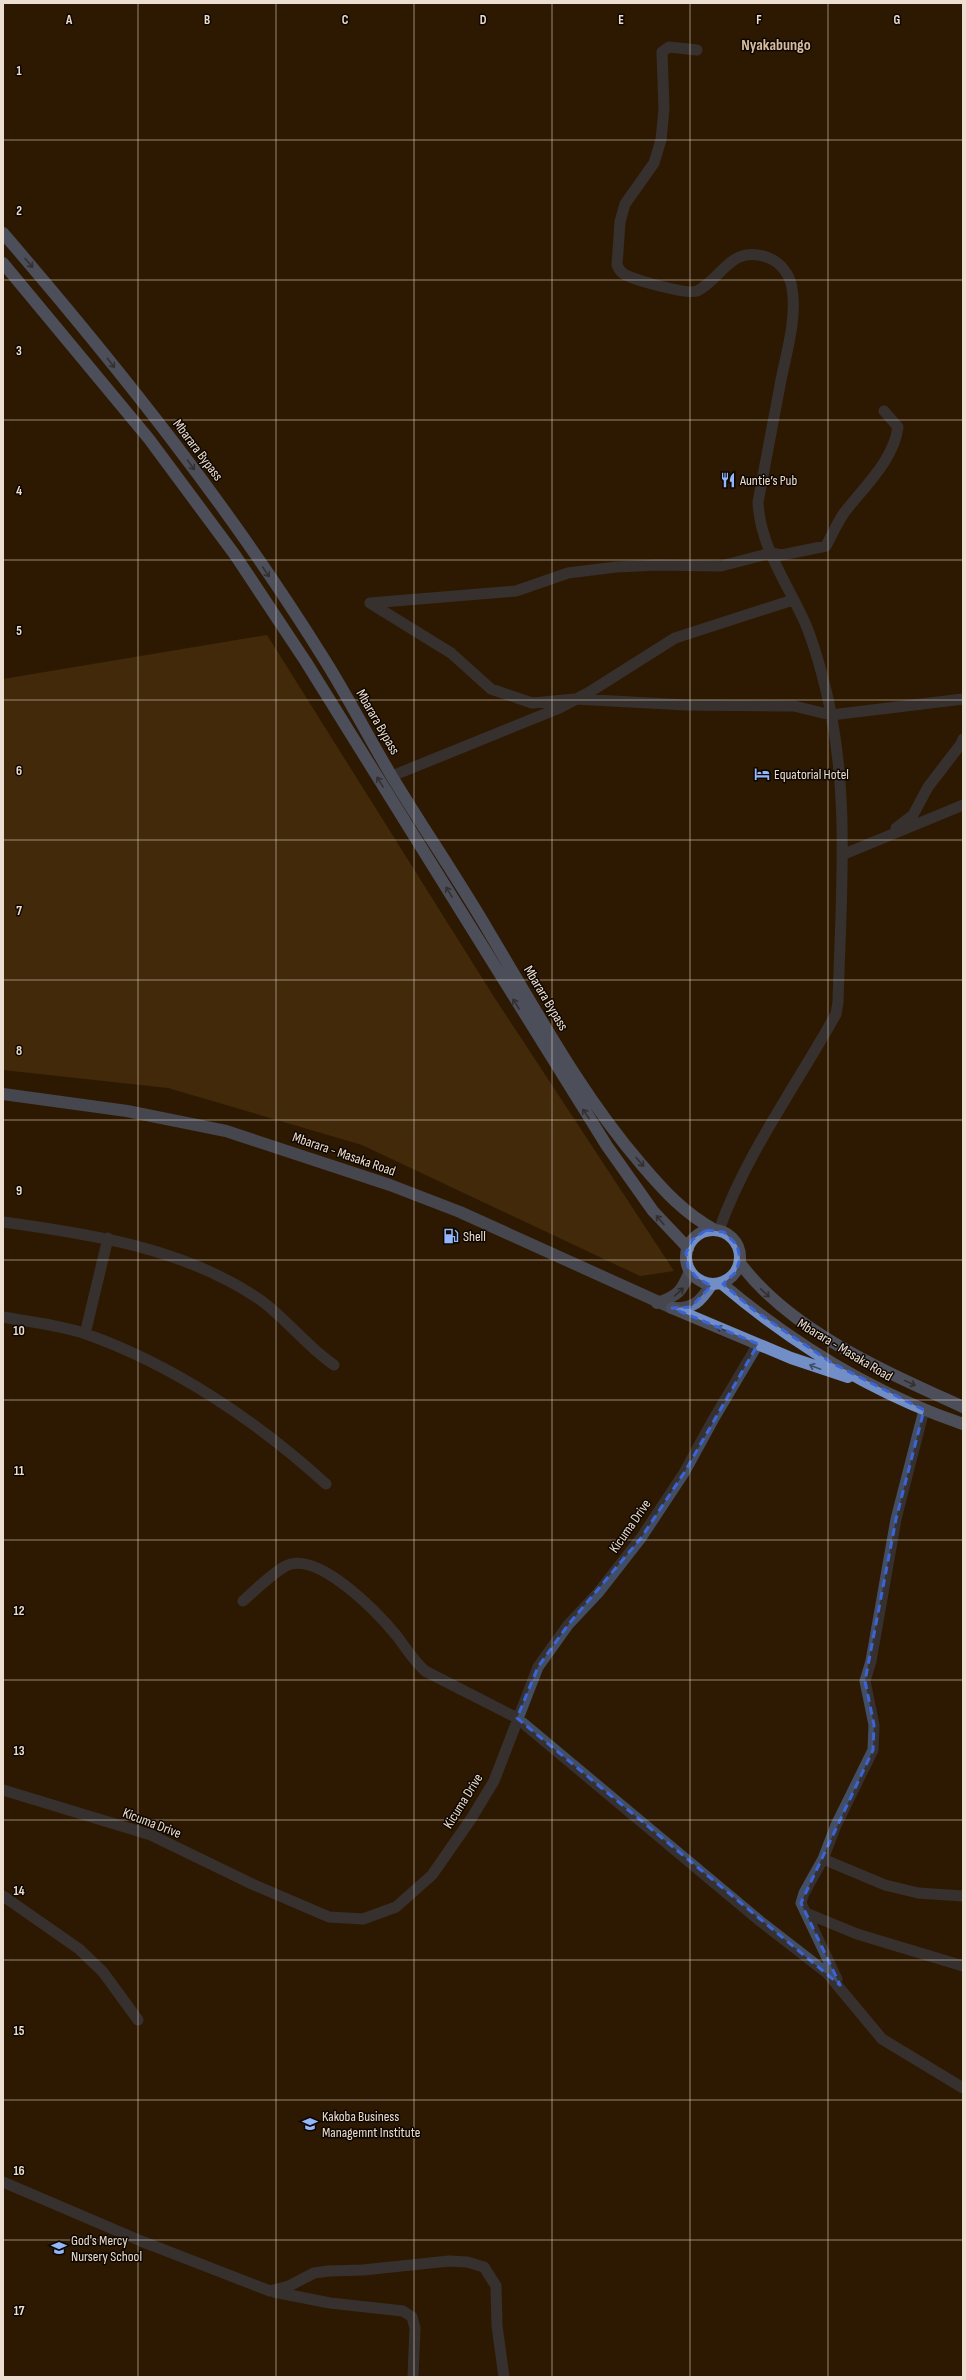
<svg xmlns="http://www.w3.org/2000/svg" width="966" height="2380" font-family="'Sofia Sans Condensed',sans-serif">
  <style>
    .green { fill: #5c3c13 }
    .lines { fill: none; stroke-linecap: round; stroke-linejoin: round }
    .street { stroke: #424e65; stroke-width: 11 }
    .primary { stroke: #647cab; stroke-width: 12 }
    .highway { stroke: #718fc6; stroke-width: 12 }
    .oneway { stroke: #404b64 }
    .oneway2 { stroke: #353c4d }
    .marked { fill: none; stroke: #3c64d7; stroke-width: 3; stroke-dasharray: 8 5; stroke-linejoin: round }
    .grid { fill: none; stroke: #ecded0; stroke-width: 1; stroke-opacity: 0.55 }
    .labels { text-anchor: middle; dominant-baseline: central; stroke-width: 3; stroke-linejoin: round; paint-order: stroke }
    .street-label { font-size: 14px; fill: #ecded0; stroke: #0f0701 }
    .poi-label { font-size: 14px; fill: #ecded0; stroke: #0f0701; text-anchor: start }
    .quarter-label { font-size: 16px; font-weight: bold; fill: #d7bca0; stroke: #0f0701 }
    .grid-label { font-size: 13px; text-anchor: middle; font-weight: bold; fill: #ecded0; stroke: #0f0701; stroke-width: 3; stroke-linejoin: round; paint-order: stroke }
  </style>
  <rect width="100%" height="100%" fill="#2e1a02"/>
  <path class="green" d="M267,635l227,362 180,274 -34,5 -278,-131 -194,-57 -165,-18v-391z"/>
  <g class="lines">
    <path class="street" d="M697,50l-28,-3 -7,5 2,57 -3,31 -7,23 -29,41 -5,18 -3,43c2,4 3,7 7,9 10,6 64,21 73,17 26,-13 34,-48 72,-33 12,5 21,17 23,30 5,30 -5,62 -11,92 -8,41 -15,81 -23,122 2,45 30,82 48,123 6,15 11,31 15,46 31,108 20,220 17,331l-2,12c-40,72 -89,138 -117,216
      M370,603l81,50 40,36 41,14 44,-4 110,6 108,1 37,9 132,-16
      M370,603l146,-12 52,-18 48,-6 41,-2 64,1 50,-13 11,2 44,-9c6,-11 11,-23 18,-33 19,-25 50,-53 54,-86l-14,-16
      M392,776l165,-67 31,-16 87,-55 118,-38
      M896,828l17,-13 15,-28 33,-43 2,-5
      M842,855l121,-50
      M3,1222c88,12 181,26 256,77 27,19 47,47 75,66
      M3,1317c27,5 57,8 83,17 88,31 172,88 240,150
      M85,1334l23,-96
      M243,1601c10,-9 37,-35 48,-37 32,-8 87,49 105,71 10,13 17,25 29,36l92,47 243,203 67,52 55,66 81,49
      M3,1790l148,45 101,49 77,33 34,2 33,-12 36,-32 39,-56 23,-38 44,-114 30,-42 30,-32 43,-55 43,-65 29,-53 45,-76
      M823,1859l62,26 33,8 45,3
      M3,1896l76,53 24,23 35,48
      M806,1913l51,21 106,32
      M837,1979l-36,-76 3,-10 19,-34 13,-34 37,-75 1,-25 -9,-44 6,-20 25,-142 28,-109
      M3,2182l138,59 129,50 19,-5 25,-13 15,-2 34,-1 86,-9 18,1 17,5 12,19 1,40 7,51
      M274,2292l56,11 73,8 9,6 3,11 -2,49"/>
    <path class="primary" d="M3,1094l124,17 99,20 164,54 70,27 212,96c22,1 28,-6 40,-24
      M657,1303c21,-7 25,-12 33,-32"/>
    <path class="highway" d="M3,233c117,136 229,277 323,429 23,37 43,76 65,113 32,53 67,104 98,157 48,80 92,162 152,232 22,26 44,50 74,66
      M3,263l146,176 86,116 71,107 301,484 46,65 35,37
      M686 1257a27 27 0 1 1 54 0a27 27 0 1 1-54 0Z
      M740,1263c51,69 147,109 223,144
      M721,1283c71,60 154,111 242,141
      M672,1308l119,50 57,19"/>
  </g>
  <defs><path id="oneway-shaft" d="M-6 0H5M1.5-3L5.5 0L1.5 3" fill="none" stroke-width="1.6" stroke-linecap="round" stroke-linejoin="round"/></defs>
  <g class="oneway">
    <use href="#oneway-shaft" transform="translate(29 263) rotate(49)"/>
    <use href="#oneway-shaft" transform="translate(111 363) rotate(52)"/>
    <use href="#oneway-shaft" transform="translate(191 465) rotate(54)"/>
    <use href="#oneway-shaft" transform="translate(266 572) rotate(56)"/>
    <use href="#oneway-shaft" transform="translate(380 782) rotate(-122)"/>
    <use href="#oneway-shaft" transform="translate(449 892) rotate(-122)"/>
    <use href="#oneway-shaft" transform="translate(516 1004) rotate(-122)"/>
    <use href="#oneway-shaft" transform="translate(586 1114) rotate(-123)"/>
    <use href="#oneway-shaft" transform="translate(640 1162) rotate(49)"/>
    <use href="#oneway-shaft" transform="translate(660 1220) rotate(-131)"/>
    <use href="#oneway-shaft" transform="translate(765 1293) rotate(43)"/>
    <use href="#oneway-shaft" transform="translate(722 1329) rotate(-158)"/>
    <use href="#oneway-shaft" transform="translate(815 1367) rotate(-159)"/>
    <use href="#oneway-shaft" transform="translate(910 1383) rotate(24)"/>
  </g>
  <use class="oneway2" href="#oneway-shaft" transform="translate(679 1292) rotate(-42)"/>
  <path d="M0 0H966V2380H0ZM706,1230l18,2 13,13 3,13 -4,14 -13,12 32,27 77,52 92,47 -28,109 -31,162 9,44 -1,25 -72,153 39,82 -323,-267 21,-51 30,-42 73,-87 43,-65 74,-129 -86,-36 19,-1 20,-21 -15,-9 -8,-10 -2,-14 6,-13z" fill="#2e1a02" fill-opacity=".55" fill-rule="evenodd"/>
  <path class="marked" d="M706,1230l18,2 13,13 3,13 -4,14 -13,12 32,27 77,52 92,47 -28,109 -31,162 9,44 -1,25 -72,153 39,82 -323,-267 21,-51 30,-42 73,-87 43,-65 74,-129 -86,-36 19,-1 20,-21 -15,-9 -8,-10 -2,-14 6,-13z"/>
  <path class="grid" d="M138,3v2374M276,3v2374M414,3v2374M552,3v2374M690,3v2374M828,3v2374M3,140h960M3,280h960M3,420h960M3,560h960M3,700h960M3,840h960M3,980h960M3,1120h960M3,1260h960M3,1400h960M3,1540h960M3,1680h960M3,1820h960M3,1960h960M3,2100h960M3,2240h960"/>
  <defs>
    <g id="restaurant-bare" transform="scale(1.2)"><path d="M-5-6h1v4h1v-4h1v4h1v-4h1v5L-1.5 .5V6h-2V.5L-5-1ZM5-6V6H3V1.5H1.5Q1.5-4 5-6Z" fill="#92b7fd" stroke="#0f0701" stroke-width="2.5" paint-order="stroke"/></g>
    <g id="hotel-bare" transform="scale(1.2)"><path d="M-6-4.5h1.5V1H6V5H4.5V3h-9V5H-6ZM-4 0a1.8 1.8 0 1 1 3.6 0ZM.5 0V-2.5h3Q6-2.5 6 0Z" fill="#92b7fd" stroke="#0f0701" stroke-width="2.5" paint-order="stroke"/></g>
    <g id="fuel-bare" transform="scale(1.2)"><path d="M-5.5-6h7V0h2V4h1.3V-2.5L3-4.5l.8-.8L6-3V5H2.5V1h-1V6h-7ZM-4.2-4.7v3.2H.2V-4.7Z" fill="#92b7fd" stroke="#0f0701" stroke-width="2.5" paint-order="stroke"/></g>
    <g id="school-bare" transform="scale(1.2)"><path d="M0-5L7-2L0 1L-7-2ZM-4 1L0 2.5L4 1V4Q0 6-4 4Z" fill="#92b7fd" stroke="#0f0701" stroke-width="2.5" paint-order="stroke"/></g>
  </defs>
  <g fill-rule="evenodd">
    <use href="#restaurant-bare" x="728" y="480"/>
    <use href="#hotel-bare" x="762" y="774"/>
    <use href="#fuel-bare" x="451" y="1236"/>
    <use href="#school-bare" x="310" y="2124"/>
    <use href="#school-bare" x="59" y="2248"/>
  </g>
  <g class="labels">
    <g class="street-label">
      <text transform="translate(198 450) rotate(53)">Mbarara Bypass</text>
      <text transform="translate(378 722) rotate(60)">Mbarara Bypass</text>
      <text transform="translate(546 998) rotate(59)">Mbarara Bypass</text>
      <text transform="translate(344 1154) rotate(19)">Mbarara - Masaka Road</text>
      <text transform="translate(845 1350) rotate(31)">Mbarara - Masaka Road</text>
      <text transform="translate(630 1526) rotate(-55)">Kicuma Drive</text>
      <text transform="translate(463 1801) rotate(-58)">Kicuma Drive</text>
      <text transform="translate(152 1823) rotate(21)">Kicuma Drive</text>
    </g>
    <g class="poi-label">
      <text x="740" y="480">Auntie’s Pub</text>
      <text x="774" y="774">Equatorial Hotel</text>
      <text x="463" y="1236">Shell</text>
      <text x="322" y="2116">Kakoba Business<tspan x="322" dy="16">Managemnt Institute</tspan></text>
      <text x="71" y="2240">God's Mercy<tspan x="71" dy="16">Nursery School</tspan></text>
    </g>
    <g class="quarter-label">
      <text x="776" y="45">Nyakabungo</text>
    </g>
  </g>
  <g class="grid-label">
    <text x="69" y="24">A</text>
    <text x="207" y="24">B</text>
    <text x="345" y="24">C</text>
    <text x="483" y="24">D</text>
    <text x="621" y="24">E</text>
    <text x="759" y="24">F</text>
    <text x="897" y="24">G</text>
    <text x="19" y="75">1</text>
    <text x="19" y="215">2</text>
    <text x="19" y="355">3</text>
    <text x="19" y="495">4</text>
    <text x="19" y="635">5</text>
    <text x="19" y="775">6</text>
    <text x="19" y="915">7</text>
    <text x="19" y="1055">8</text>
    <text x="19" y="1195">9</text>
    <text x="19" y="1335">10</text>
    <text x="19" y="1475">11</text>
    <text x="19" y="1615">12</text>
    <text x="19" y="1755">13</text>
    <text x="19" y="1895">14</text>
    <text x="19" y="2035">15</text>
    <text x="19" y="2175">16</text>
    <text x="19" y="2315">17</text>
  </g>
  <rect width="966" height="2380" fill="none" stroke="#ecded0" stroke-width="8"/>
</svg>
